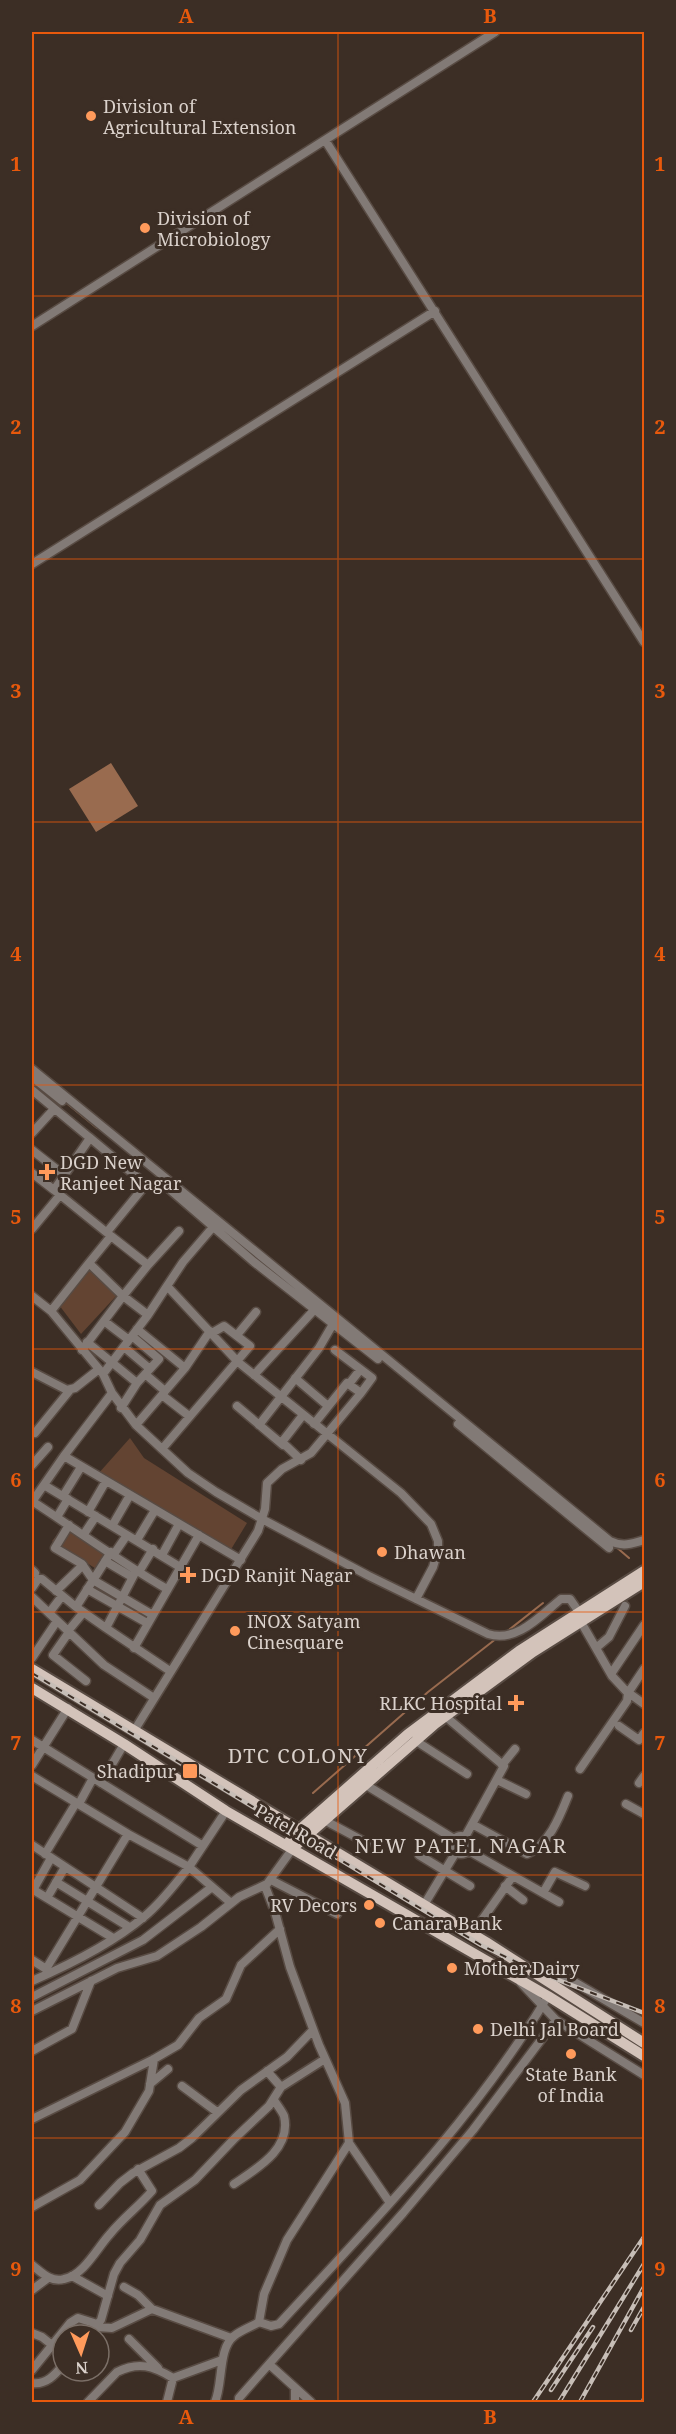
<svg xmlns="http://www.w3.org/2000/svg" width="676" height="2434" font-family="'Noto Serif',serif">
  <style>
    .green { fill: #634432 }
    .water { fill: #996b4f }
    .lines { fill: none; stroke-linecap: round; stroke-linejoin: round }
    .stream { stroke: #996b4f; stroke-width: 2 }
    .minor-casing { stroke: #584b43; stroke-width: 11 }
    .major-casing { stroke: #584b43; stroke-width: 14 }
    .minor { stroke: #827a76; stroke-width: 8 }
    .major { stroke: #d3c3ba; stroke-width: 10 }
    .rail-casing { stroke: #c7beb7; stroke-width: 4.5 }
    .rail { stroke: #3c2e25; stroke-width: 2; stroke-dasharray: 7; stroke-linecap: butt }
    .grid { fill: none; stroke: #e8590c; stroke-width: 1.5; stroke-opacity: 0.55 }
    .poi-dot { fill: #ff9a5b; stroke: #3c2e25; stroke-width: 2 }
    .labels { text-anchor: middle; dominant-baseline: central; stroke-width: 6; stroke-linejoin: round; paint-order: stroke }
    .poi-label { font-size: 18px; fill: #dad1cb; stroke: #3c2e25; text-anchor: start }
    .street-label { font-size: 18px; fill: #dad1cb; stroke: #3c2e25 }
    .neighbourhood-label { font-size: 20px; letter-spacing: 1.5px; fill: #dad1cb; stroke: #3c2e25 }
    .neatline { fill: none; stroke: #e8590c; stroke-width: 2 }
    .grid-label { font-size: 20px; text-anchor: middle; font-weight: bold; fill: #e8590c }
  </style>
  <rect width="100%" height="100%" fill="#3c2e25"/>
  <path class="green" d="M91,1269l27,25 -37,40 -22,-29z
    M130,1438l14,20 103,65 -17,28 -132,-77z
    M65,1526l45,25 -12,19 -46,-29z"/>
  <path class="water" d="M111,763l27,43 -42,26 -27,-43z"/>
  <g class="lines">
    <path class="stream" d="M64,1101l33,27
      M615,1546l14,12
      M505,1633l38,-30
      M313,1793l115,-101 69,-54"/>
    <g class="minor-casing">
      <path id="minor" d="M325,140l319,502
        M32,326l463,-294
        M32,564l403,-253
        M32,1069l578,472c12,6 22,3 34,-1
        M32,1077l30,24
        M32,1090l58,48 -36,52 57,46 -22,27 34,33 25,-31 -37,-29
        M32,1133l22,-24
        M89,1137l55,46 -1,5 -36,44
        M32,1150l32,25
        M32,1173l22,17
        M167,1187l87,75 124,97
        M32,1229l28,-34
        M148,1265l31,-34
        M167,1286l16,-24 30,-35
        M32,1296l19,15 52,63 9,19 24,32 52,48 28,19 46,27 107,57 119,58c29,9 52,-18 73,-35h9l9,13 2,10 31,54 14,15 18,13
        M51,1311l38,-48
        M104,1321l25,19
        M137,1329l48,39
        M237,1335l19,-23
        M87,1342l50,41
        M124,1347l26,22
        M82,1350l41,-54 25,19 19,-29 71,76 163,131 30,31 7,17v9l-5,17 -17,32
        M335,1350l37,28 -11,15
        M32,1372l35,18 8,-2 24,-19
        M103,1374l45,-59
        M145,1374l20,17
        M254,1375l61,-66
        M295,1378l33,28
        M349,1384l11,-14
        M112,1393l-48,63 177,104
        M162,1395l27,21
        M237,1406l46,39
        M121,1408l16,-25 22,-24 -27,-23
        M458,1424l151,124
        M136,1425l49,-57 25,-37
        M259,1425l60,-77 14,-24
        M35,1433l35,-43
        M162,1449l88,-103 -26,-20 -12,7
        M301,1460l-19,-18 21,-27
        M32,1465l16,-18
        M44,1485l136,82
        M63,1496l18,-29
        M32,1501c45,29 88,61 135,88
        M32,1502l32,-46
        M88,1512l18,-31
        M57,1517l11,-18
        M69,1525l-14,23 27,16 11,16 58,34
        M112,1526l18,-31
        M84,1534l12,-18
        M137,1540l18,-30
        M114,1554l13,-19
        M162,1555l17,-31
        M105,1561l27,16
        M32,1570l3,3
        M139,1572l14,-23
        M32,1588l6,-9h4l34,28 30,21 30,-57
        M87,1589l60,34
        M56,1591l27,-26
        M32,1597l72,68 47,31
        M76,1607l35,-55
        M49,1613l13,-17
        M106,1628l61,41
        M68,1631l15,-18
        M69,1632l-16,23 33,26
        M134,1648l65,-113
        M596,1648l13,-11 16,-31
        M32,1658l25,-37
        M611,1674l33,-49
        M445,1716l59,50 -39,71
        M619,1726l20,14 5,-7
        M134,1731l124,-200 7,-22 2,-26 15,-14 29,-16 50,-60 -14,-10 -33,41
        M32,1740l171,106
        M416,1741l51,33
        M32,1765l36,-57
        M502,1765l13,-16
        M580,1769l47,-68 1,-8 16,-24
        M32,1776l96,58 61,33 37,-56
        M497,1780l29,14
        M101,1783l23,-39
        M639,1783l5,-7
        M366,1785l88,54
        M81,1800l12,-22
        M626,1804l18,10
        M324,1820l43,23
        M472,1824l55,30c22,-9 33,-38 41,-58
        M452 1845a9 9 0 1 1 18 0a9 9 0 1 1-18 0Z
        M32,1845l111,73
        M469,1851l90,51
        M45,1854l31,-51
        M419,1855l51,31
        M271,1880l66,34
        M56,1882l73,45
        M505,1886l18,14
        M32,1889l81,49
        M33,1890l18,-32
        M543,1893l12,-21 30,14
        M47,1898l18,-31
        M424,1905l32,-53
        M472,1934l41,-58
        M32,1960l19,12
        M529,1967l42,13 73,43
        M46,1969l82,-135
        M32,1981c37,-16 81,-38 113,-65 17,-14 30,-32 44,-49l42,36
        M521,1983l35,37 88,55
        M32,1997l111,-57 69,-53
        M32,2011l85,-43 40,-12 44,-29 38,-30 28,-13 26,-36
        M32,2051l40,-22 19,-48
        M150,2084l18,-15
        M182,2086l35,26
        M281,2087l44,-28
        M32,2119l122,-60 24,-14 21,-27 27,-19 15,-34 39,-36
        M349,2143l41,60
        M234,2184c22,-15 58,-35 50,-68 -2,-5 -7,-11 -10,-16
        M99,2205l21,-22 13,-10 46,-25 13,-10 49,-48 46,-33 26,-27
        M32,2207l48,-27 45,-48 24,-41 5,-32
        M32,2265c9,7 19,18 32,14 20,-4 33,-31 46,-45 12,-15 29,-28 42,-43l-14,-22
        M72,2276l36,20
        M124,2287l14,8 14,14
        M32,2290l16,-12
        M259,2322l5,-28 23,-54 62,-97 -4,-40 -26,-58 -29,-78 -15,-55 -10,-26
        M96,2327l16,1 40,-19 79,29
        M32,2333l10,4 10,8
        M88,2335l13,-15 13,-46 6,-11 20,-23 20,-35 35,-25 40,-42 34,-32 12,-19 -14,-16
        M129,2339l29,29
        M270,2365l41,37
        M32,2370l38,-47 8,-5 16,5 2,4
        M32,2383c14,2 23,-8 31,-18
        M88,2402l29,-30c22,-11 36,-6 56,6l49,-18
        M167,2402l6,-24
        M215,2402c8,-18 3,-54 19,-66 7,-6 17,-9 25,-14l12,4 8,-2c96,-104 196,-206 269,-328
        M239,2402v-4l164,-185 70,-83 83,-110
        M295,2402v-14"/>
    </g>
    <g class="major-casing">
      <path id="major" d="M32,1669l454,273 158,101
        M32,1688l92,56 102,67 322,185 96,60
        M287,1844l11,-13 110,-97 111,-83 125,-80
        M293,1848l142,-124 98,-72 111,-70"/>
    </g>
    <use href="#minor" class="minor"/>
    <use href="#major" class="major"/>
    <g class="rail-casing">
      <path id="rail" d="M32,1673l449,272 54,26 109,42
        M631,2330l13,-23
        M551,2390l42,-63
        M533,2402l111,-165
        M559,2402l85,-138
        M580,2402l64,-115
        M643,2402l1,-3"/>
    </g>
    <use href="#rail" class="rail"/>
  </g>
  <path class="grid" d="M338,32v2370M32,296h612M32,559h612M32,822h612M32,1085h612M32,1349h612M32,1612h612M32,1875h612M32,2138h612"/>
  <g class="poi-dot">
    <circle cx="91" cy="116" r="6"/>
    <circle cx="145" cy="228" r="6"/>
    <path d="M44 1163h6v6h6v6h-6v6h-6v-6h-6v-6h6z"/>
    <circle cx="382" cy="1552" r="6"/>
    <path d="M185 1566h6v6h6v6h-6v6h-6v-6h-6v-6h6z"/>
    <circle cx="235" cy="1631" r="6"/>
    <path d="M513 1694h6v6h6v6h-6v6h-6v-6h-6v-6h6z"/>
    <rect x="182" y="1763" width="16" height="16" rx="3"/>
    <circle cx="369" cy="1905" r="6"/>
    <circle cx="380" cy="1923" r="6"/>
    <circle cx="452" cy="1968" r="6"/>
    <circle cx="478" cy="2029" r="6"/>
    <circle cx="571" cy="2054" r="6"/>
  </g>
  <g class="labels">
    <g class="poi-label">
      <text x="103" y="106">Division of<tspan x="103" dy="21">Agricultural Extension</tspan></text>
      <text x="157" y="218">Division of<tspan x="157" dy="21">Microbiology</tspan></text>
      <text x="60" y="1162">DGD New<tspan x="60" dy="21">Ranjeet Nagar</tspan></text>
      <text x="394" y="1552">Dhawan</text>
      <text x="201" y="1575">DGD Ranjit Nagar</text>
      <text x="247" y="1621">INOX Satyam<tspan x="247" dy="21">Cinesquare</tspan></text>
      <text x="502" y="1703" text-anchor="end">RLKC Hospital</text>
      <text x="176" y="1771" text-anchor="end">Shadipur</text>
      <text x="357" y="1905" text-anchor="end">RV Decors</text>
      <text x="392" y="1923">Canara Bank</text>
      <text x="464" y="1968">Mother Dairy</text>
      <text x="490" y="2029">Delhi Jal Board</text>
      <text x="571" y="2074" text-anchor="middle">State Bank<tspan x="571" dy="21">of India</tspan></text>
    </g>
    <g class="street-label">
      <text transform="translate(296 1831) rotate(30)">Patel Road</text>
    </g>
    <g class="neighbourhood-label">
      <text x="298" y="1755">DTC COLONY</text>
      <text x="461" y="1845">NEW PATEL NAGAR</text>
    </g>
  </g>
  <rect width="676" height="2434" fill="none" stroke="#3c2e25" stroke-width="66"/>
  <g transform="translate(81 2353) rotate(177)"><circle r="28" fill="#3c2e25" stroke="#7b6f67" stroke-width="1.5"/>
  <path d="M0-4.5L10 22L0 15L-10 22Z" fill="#ff9a5b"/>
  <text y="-9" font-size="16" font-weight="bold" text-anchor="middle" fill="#dad1cb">N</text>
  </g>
  <rect x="33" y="33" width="610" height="2368" class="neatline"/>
  <g class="grid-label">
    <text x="186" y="23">A</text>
    <text x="490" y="23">B</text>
    <text x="16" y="171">1</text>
    <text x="660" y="171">1</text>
    <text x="16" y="434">2</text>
    <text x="660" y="434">2</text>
    <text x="16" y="698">3</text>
    <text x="660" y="698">3</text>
    <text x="16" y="961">4</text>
    <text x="660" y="961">4</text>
    <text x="16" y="1224">5</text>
    <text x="660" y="1224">5</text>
    <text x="16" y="1487">6</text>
    <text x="660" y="1487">6</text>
    <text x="16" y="1750">7</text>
    <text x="660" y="1750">7</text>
    <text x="16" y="2013">8</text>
    <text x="660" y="2013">8</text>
    <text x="16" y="2276">9</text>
    <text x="660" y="2276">9</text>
    <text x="186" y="2424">A</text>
    <text x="490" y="2424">B</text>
  </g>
</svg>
